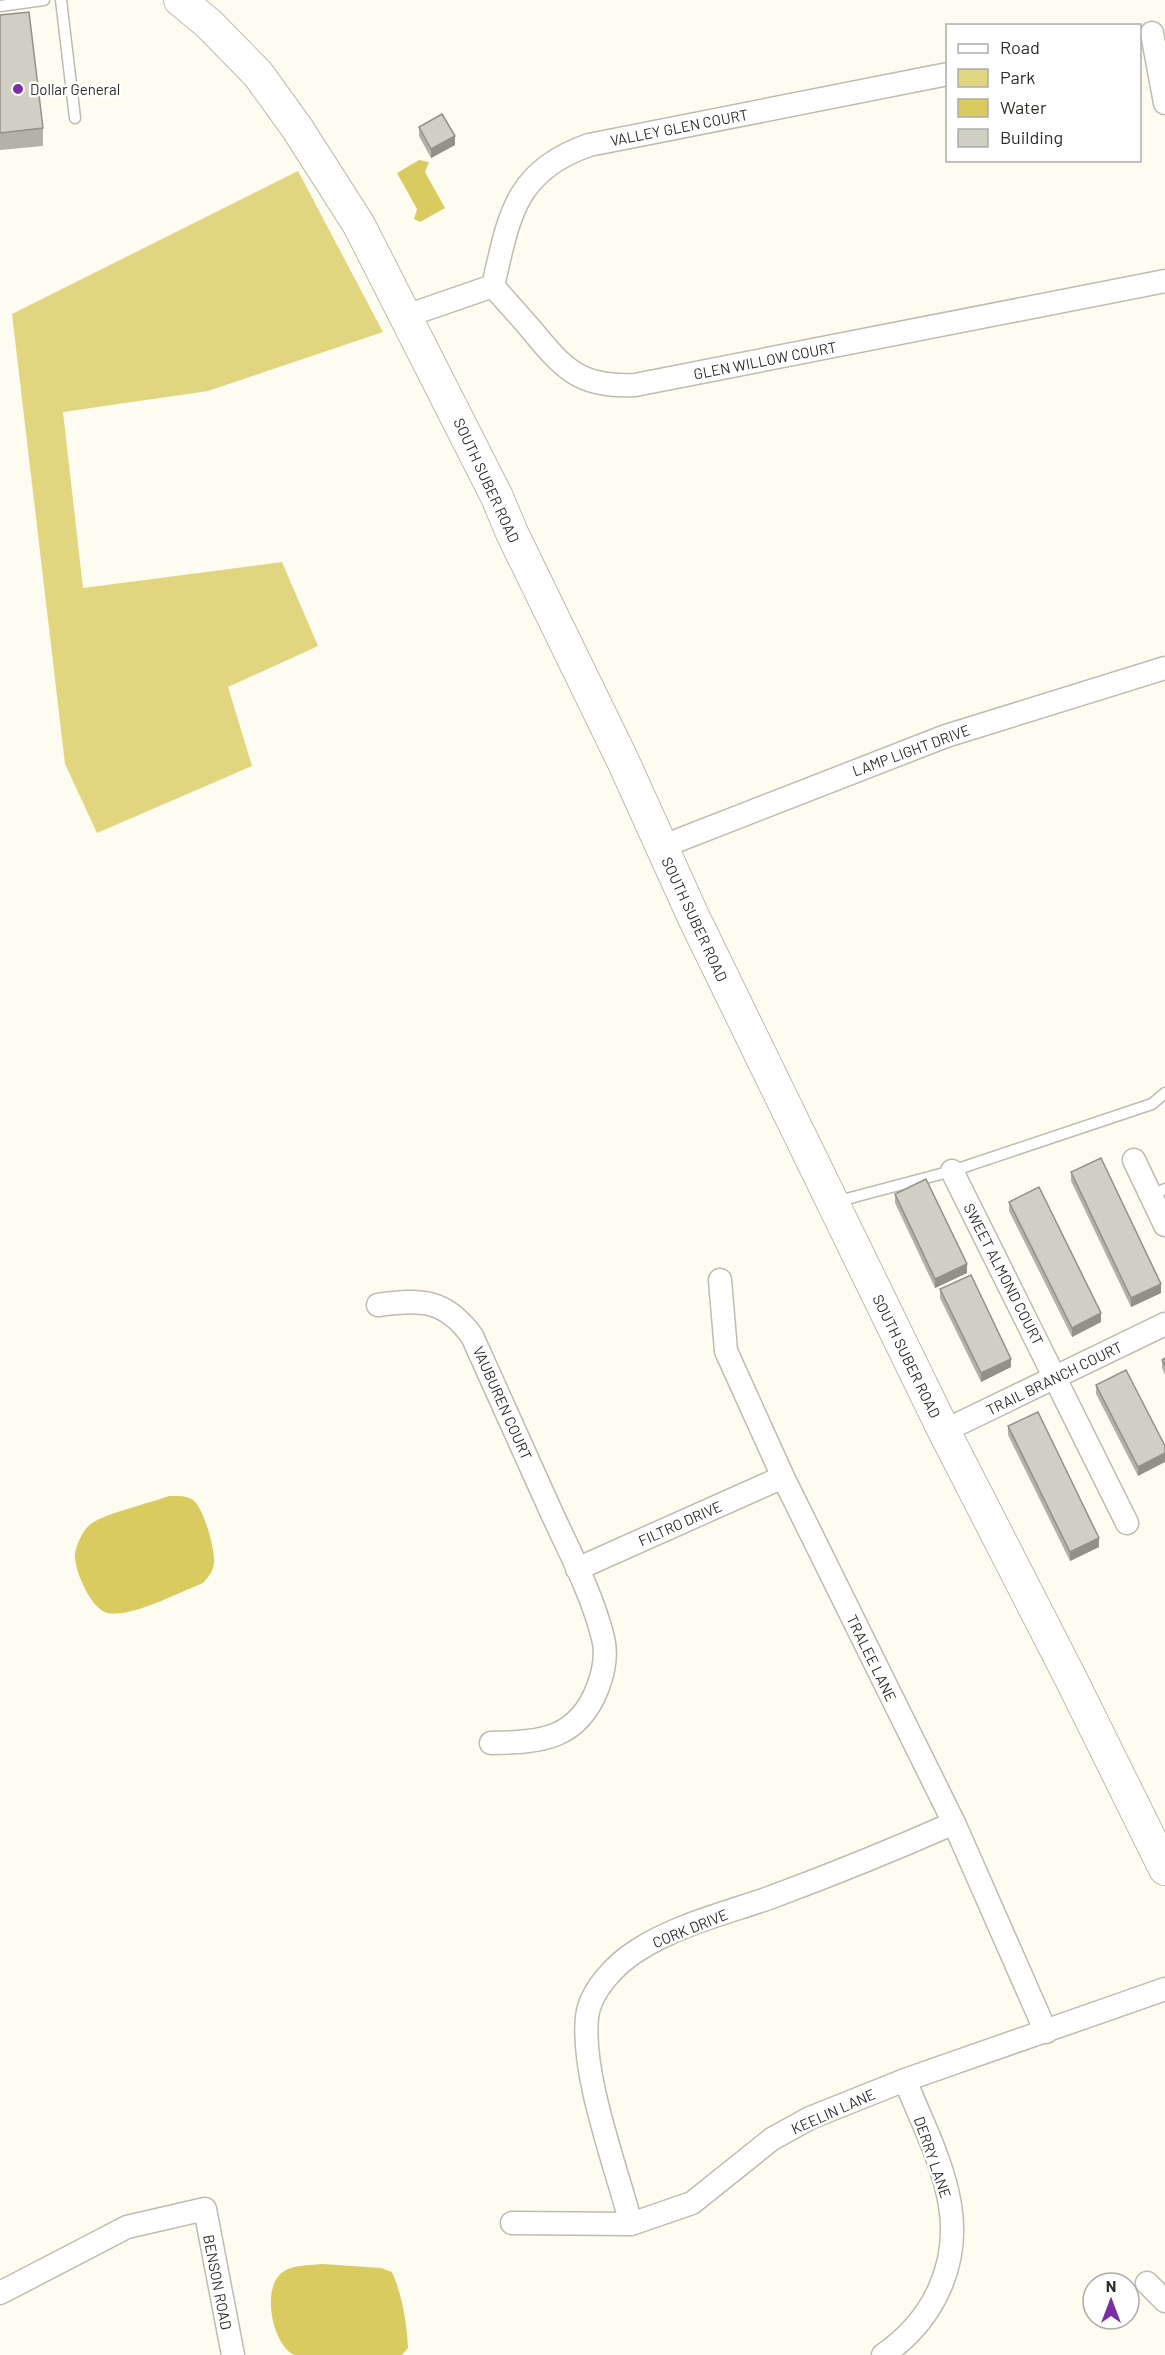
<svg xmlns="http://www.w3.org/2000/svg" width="1165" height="2355" font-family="Barlow,sans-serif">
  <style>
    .green { fill: #e1d580 }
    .water { fill: #dacb61 }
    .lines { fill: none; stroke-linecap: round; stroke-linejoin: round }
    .lane-casing { stroke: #bdbcb1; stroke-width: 13 }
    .street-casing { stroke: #bdbcb1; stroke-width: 25 }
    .secondary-casing { stroke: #bdbcb1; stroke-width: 34 }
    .lane { stroke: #fff; stroke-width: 10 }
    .street { stroke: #fff; stroke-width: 22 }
    .secondary { stroke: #fff; stroke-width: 32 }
    .wall { fill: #b3b2a8 }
    .shaded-wall { fill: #929188 }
    .building { fill: #d0cfc3; stroke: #929188; stroke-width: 1.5 }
    .poi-dot { fill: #7a30a2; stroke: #fff; stroke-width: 2 }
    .labels { text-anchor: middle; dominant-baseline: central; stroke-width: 5; stroke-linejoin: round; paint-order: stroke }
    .poi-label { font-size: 15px; fill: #2f2f2a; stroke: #fff; text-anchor: start }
    .street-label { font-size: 15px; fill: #2f2f2a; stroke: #fff }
  </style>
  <rect width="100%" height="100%" fill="#fefcf1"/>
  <path class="green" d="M298,171l85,161 -175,59 -145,21 20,176 199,-26 36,84 -90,41 24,79 -155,67 -32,-69 -53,-450z"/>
  <path class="water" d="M419,160l10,2 -4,10 20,36 -25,14 -6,-3 3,-10 -20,-36z
    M169,1496c8,0 17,-1 24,4 11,8 22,49 21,63 -1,9 -6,14 -11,20 -24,9 -71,35 -96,30 -16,-4 -33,-43 -32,-58 1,-10 8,-26 17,-32 15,-10 58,-20 77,-27z
    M323,2264l58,4 11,4c10,22 15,52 16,76l-6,7h-108c-22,-10 -35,-72 -8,-85 10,-5 26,-5 37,-6z"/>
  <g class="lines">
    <g class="lane-casing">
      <path id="lane" d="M61,0l14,118
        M0,6l44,-6
        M1151,1196l14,-7
        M835,1202l117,-31 200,-67 13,-11"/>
    </g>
    <g class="street-casing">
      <path id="street" d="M1152,33l13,70
        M493,286c16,-69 21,-115 96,-141l359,-71
        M406,316l87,-30c12,14 25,28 37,42 33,40 49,60 105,57l530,-104
        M661,847l285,-111 219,-68
        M1134,1160l31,65
        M952,1171l175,352
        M720,1280l6,71 57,126 171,346 92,209
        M378,1305c43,-6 67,-6 94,31 26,57 51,114 77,171 19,42 43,86 54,131 4,16 1,33 -5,49 -20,53 -57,55 -107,56
        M944,1431l221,-107
        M577,1569l206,-92
        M512,2223l119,1 61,-21 80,-64 38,-21 95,-38 260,-91
        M631,2224c-15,-58 -50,-149 -44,-207 3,-27 30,-54 51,-67 39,-25 88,-37 131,-52 62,-23 124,-48 185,-75
        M1147,2283l18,18
        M0,2293l127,-66 78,-18 28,146
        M883,2355c50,-34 77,-90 67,-150 -7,-43 -29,-85 -45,-125"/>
    </g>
    <g class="secondary-casing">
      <path id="secondary" d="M180,0l29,24 49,50 39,54 62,97 138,272 15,36 111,228 71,157 250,513 128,250 93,188"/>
    </g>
    <use href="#lane" class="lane"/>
    <use href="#street" class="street"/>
    <use href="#secondary" class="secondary"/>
  </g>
  <path class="wall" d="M0,15l43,113v18l-43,4z
    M419,127l36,18 -24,13 -12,-22z
    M1071,1172l90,121 -30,14 -60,-126z
    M895,1194l72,79 -32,15 -40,-85z
    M1009,1202l92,120 -29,15 -63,-126z
    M940,1289l71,78 -30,15 -41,-84z
    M1165,1358v17l-3,-7v-8z
    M1096,1385l69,61 -27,30 -42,-82z
    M1008,1426l91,121 -29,14 -62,-126z"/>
  <path class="shaded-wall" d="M455,136v9l-24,13v-9z
    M967,1264v9l-32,15v-9z
    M1161,1284v9l-30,14v-9z
    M1101,1313v9l-29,15v-9z
    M1011,1359v8l-30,15v-9z
    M1165,1453v9l-27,14v-9z
    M1099,1538v9l-29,14v-9z"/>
  <path class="building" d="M29,12l14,116 -43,5v-118z
    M442,114l13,22 -24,13 -12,-22z
    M1101,1158l60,126 -30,14 -60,-126z
    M926,1179l41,85 -32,15 -40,-85z
    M1039,1187l62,126 -29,15 -63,-126z
    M971,1275l40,84 -30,14 -41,-84z
    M1165,1358v8l-3,-6z
    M1126,1370l39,76v7l-27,14 -42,-82z
    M1038,1412l61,126 -29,14 -62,-126z"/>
  <circle class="poi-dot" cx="18" cy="89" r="6"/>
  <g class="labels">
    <g class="poi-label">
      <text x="30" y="89">Dollar General</text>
    </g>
    <g class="street-label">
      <text transform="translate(679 127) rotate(-11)">VALLEY GLEN COURT</text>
      <text transform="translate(765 360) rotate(-11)">GLEN WILLOW COURT</text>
      <text transform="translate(487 480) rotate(65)">SOUTH SUBER ROAD</text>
      <text transform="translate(911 750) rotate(-20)">LAMP LIGHT DRIVE</text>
      <text transform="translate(695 919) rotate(65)">SOUTH SUBER ROAD</text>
      <text transform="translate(1004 1274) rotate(63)">SWEET ALMOND COURT</text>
      <text transform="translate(907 1356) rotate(64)">SOUTH SUBER ROAD</text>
      <text transform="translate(1054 1378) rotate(-26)">TRAIL BRANCH COURT</text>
      <text transform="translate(503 1403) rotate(66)">VAUBUREN COURT</text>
      <text transform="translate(680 1523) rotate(-24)">FILTRO DRIVE</text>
      <text transform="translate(872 1658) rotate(64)">TRALEE LANE</text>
      <text transform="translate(690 1928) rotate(-22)">CORK DRIVE</text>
      <text transform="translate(833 2111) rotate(-24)">KEELIN LANE</text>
      <text transform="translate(933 2157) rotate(71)">DERRY LANE</text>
      <text transform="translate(218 2282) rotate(79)">BENSON ROAD</text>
    </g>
  </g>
  <rect x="946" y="24" width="195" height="138" fill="#ffffff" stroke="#acacaa" stroke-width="1.5"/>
  <rect x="958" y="44" width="30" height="9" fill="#ffffff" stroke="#acacaa" stroke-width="1.5"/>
  <text x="1000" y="54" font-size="18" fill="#2f2f2a">Road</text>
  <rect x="958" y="69" width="30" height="18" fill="#e1d580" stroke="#acacaa" stroke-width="1.5"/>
  <text x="1000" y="84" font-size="18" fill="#2f2f2a">Park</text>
  <rect x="958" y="99" width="30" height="18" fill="#dacb61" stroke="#acacaa" stroke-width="1.5"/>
  <text x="1000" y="114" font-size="18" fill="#2f2f2a">Water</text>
  <rect x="958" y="129" width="30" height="18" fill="#d0cfc3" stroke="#acacaa" stroke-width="1.5"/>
  <text x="1000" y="144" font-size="18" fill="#2f2f2a">Building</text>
  <g transform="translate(1111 2301)"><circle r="28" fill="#ffffff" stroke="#acacaa" stroke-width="1.5"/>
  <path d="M0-4.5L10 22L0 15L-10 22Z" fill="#7a30a2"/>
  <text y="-9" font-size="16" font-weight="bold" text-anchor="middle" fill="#2f2f2a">N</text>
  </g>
</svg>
